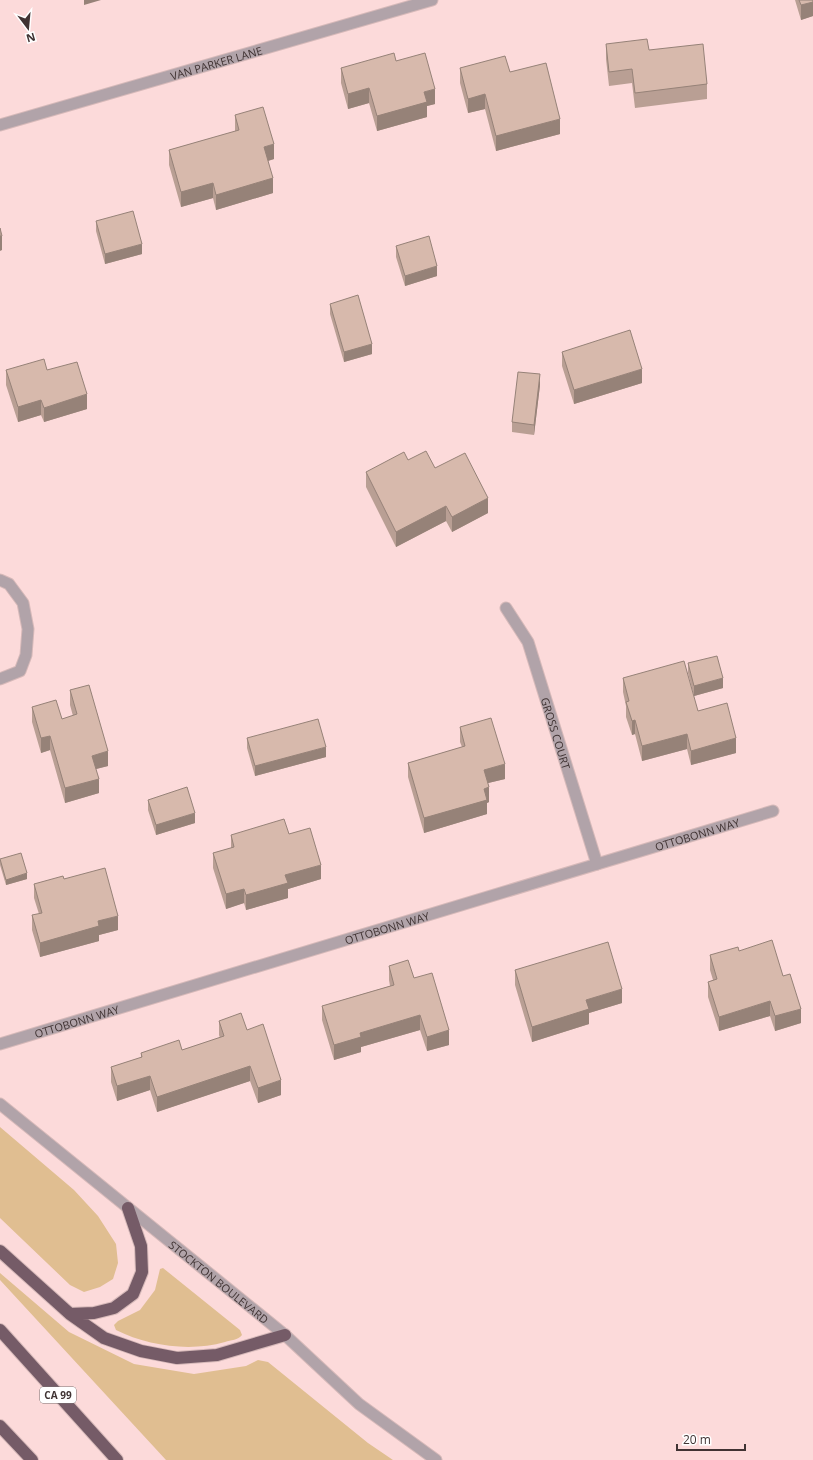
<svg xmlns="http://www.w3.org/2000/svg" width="813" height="1460" font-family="'Open Sans',sans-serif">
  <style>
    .green { fill: #e0be91 }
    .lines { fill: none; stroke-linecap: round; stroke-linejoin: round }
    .service-casing { stroke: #d6b9b9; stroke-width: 13 }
    .minor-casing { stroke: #d6b9b9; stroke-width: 13 }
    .tertiary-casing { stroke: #d6b9b9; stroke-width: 13 }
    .motorway-casing { stroke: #d6b9b9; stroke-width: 14 }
    .service { stroke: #b1a3a9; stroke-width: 11 }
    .minor { stroke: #b1a3a9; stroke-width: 11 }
    .tertiary { stroke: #b1a3a9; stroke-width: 11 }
    .motorway { stroke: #755b67; stroke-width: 12 }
    .wall { fill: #b99f94 }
    .shaded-wall { fill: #968278 }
    .building { fill: #d7b9ac; stroke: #968278 }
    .labels { text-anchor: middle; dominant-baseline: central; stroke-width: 3; stroke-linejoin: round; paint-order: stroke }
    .shield { fill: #fff; stroke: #797070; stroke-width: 1 }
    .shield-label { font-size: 10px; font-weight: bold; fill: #403333 }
    .street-label { font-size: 11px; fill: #403333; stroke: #fff }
  </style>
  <rect width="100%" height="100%" fill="#fcdada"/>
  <path class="green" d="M0,1127l74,63 24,26 18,28 2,19 -5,16 -13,8 -16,5 -14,-7 -70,-67z
    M163,1268l77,62 2,5c-4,5 -11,5 -17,7 -35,10 -77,4 -109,-12l-2,-5 4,-4 22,-11 15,-20 5,-21z
    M0,1273l69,59 65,32 60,10 52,-8 12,-6 10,2 100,81 25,17h-227l-166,-180z"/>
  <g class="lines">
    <g class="service-casing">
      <path id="service" d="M0,580l9,4 14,19 5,26 -2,26 -6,16 -20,8"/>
    </g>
    <g class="minor-casing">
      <g id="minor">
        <path id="s1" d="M0,125l432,-125"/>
        <path id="s2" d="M506,608l22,34 69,222"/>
        <path id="s3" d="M0,1044l773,-233"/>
      </g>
    </g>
    <g class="tertiary-casing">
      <g id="tertiary">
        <path id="s4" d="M0,1104l285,231 74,69 77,56"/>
      </g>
    </g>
    <g class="motorway-casing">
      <path id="motorway" d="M0,1251l70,63 34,24 37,13 36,7 40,-3 68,-20
        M70,1314l24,-1 20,-5 19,-14 9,-22 -1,-26 -13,-38
        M0,1330l117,130
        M0,1426l32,34"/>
    </g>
    <use href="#service" class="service"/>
    <use href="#minor" class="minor"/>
    <use href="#tertiary" class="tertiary"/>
    <use href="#motorway" class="motorway"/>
  </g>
  <path class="wall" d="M795,0h18v16l-12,4z
    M606,44l43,6 58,34v15l-72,9 -3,-25 -23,3 -3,-27z
    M396,61l39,43 -8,2v11l-50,14 -8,-28 -21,6 -7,-26v-15z
    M460,68l50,4 50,62 -64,17 -11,-42 -17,4 -8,-30z
    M235,115l39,44 -6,2 5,32 -57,17 -3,-12 -32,9 -12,-42v-15l66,-18z
    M96,221l46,33 -37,10 -9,-33z
    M396,246l41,30 -32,10 -9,-29z
    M330,304l42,50 -28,8 -14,-48z
    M562,352l80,31 -68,21 -12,-38z
    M6,370h41l40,39 -43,13 -3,-7 -23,7 -12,-37z
    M540,385l-6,50 -22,-3v-10z
    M408,460l27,8 53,45 -36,19 -6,-11 -50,26 -30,-60v-15z
    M688,663l35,25 -29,8 -6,-23z
    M623,678l75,33 38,42 -45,12 -4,-16 -45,12 -7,-27 -3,1 -6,-18v-11l-3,-14z
    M70,690l38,76 -12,3 3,24 -34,10 -15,-53 -9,3 -9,-31v-15l30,12 11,-3 -3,-11z
    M460,727l45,52 -17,4 1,19 -2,1v11l-63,19 -16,-56v-14l54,-16 -2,-5z
    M247,738l79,19 -71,19 -8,-28z
    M148,800l47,23 -39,12 -8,-25z
    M289,834l32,45 -33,10v9l-42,12 -2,-7 -18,6 -13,-41v-15l18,-5v-13z
    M0,859l27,20 -21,6 -6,-20z
    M64,879l54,51 -19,5v6l-59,16 -8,-27v-15l7,-1 -5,-16v-14z
    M739,951l44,25 18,47 -26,8 -5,-15 -51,15 -11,-34v-15l5,-2 -3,-10v-15z
    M389,966l25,12 35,67 -22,6 -7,-21 -59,17v5l-27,8 -12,-40v-14l68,-20 -1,-6z
    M515,970l107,33 -33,10v11l-57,18 -17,-57z
    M219,1021l28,9 34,65 -23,8 -8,-22 -93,31 -7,-22 -33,11 -6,-19v-15l30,-9v-5l41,-3 38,-12 -1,-3z"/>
  <path class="shaded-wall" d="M84,0h17l-17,5z
    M813,2v14l-12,4v-15z
    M369,88v15l-21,6v-15z
    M435,89v15l-8,2v11l-50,14v-15l47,-24z
    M485,94v15l-17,4v-14z
    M560,119v15l-64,17v-15z
    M274,144v15l-10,3v-15z
    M273,178v15l-57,17v-15z
    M213,183v15l-32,9v-15z
    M0,236h2v14l-2,1z
    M142,244v10l-37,10v-10z
    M437,266v10l-32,10v-10z
    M372,344v10l-28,8v-10z
    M642,369v14l-68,21v-14z
    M540,374v11l-6,50v-10z
    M87,394v15l-43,13v-14z
    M41,400v15l-23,7v-15z
    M488,498v15l-36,19v-15z
    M446,506v15l-50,26v-15z
    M723,678v10l-29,8v-10z
    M635,720v14l-3,1v-14z
    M687,734v15l-45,12v-15z
    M50,736v14l-9,3v-15z
    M736,738v15l-45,12v-14z
    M326,747v10l-71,19v-10z
    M108,751v15l-16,4v-14z
    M505,764v15l-21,5v-14z
    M99,779v14l-34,10v-15z
    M489,787v15l-2,1v11l-63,19v-15l60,-29z
    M195,813v10l-39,12v-10z
    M321,865v14l-33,10v9l-42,12v-15l39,-20z
    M27,873v6l-21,6v-5z
    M244,889v14l-18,6v-15z
    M118,916v14l-19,5v6l-59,16v-14l58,-22z
    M622,989v14l-33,10v11l-57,18v-15l54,-27z
    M770,1001v15l-51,15v-14z
    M801,1009v14l-26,8v-15z
    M420,1015v15l-59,17v5l-27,8v-15l26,-12z
    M449,1030v15l-22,6v-14z
    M250,1066v15l-93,31v-15z
    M150,1076v14l-33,11v-15z
    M281,1080v15l-23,8v-15z"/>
  <path class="building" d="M799,0h14v2l-12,3z
    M647,39l2,11 54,-6 4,40 -72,9 -3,-24 -23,3 -3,-28z
    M394,53l2,8 29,-8 10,36 -11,3 3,10 -50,14 -8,-28 -21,6 -7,-26z
    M505,56l5,16 36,-9 14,56 -64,17 -11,-42 -17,5 -8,-31z
    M263,107l11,37 -10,3 9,31 -57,17 -3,-12 -32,9 -12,-42 70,-20 -4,-15z
    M133,211l9,33 -37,10 -9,-33z
    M0,228l2,8h-2z
    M429,236l8,30 -32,10 -9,-30z
    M358,295l14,49 -28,8 -14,-48z
    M630,330l12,39 -68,21 -12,-38z
    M44,359l3,11 30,-8 10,32 -43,14 -3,-8 -23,7 -12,-37z
    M518,372l22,2 -6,51 -22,-3z
    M426,451l9,17 30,-15 23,45 -36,19 -6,-11 -50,26 -30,-60 38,-20 4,8z
    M717,656l6,22 -29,8 -6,-23z
    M684,661l14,50 29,-8 9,35 -45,13 -4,-17 -45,12 -7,-26 -3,1 -6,-19 3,-1 -6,-23z
    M89,685l19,66 -16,5 7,23 -34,9 -15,-52 -9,2 -9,-31 24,-7 6,19 15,-5 -7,-24z
    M491,718l14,46 -21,6 5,17 -5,2 3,11 -63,18 -16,-55 57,-17 -5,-19z
    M318,719l8,28 -71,19 -8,-28z
    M187,787l8,26 -39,12 -8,-25z
    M284,819l5,15 21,-6 11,37 -36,10 3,8 -42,12 -2,-6 -18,5 -13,-41 21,-6 -3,-12z
    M21,853l6,20 -21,7 -6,-21z
    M105,868l13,48 -20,5 1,5 -59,17 -8,-28 10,-2 -8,-29 29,-8 1,3z
    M772,940l11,36 7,-2 11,35 -26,7 -5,-15 -51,16 -11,-35 9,-3 -7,-24 28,-8 1,4z
    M608,942l14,47 -36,11 3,9 -57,18 -17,-57z
    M408,960l6,18 18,-5 17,57 -22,7 -7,-22 -60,18 1,4 -27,8 -12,-39 72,-21 -5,-19z
    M241,1013l6,17 16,-6 18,56 -23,8 -8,-22 -93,31 -7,-21 -33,10 -6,-19 31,-10 -1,-4 38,-13 3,10 42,-14 -5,-15z"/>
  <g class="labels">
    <rect class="shield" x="40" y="1387" width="36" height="16" rx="3"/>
    <g class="shield-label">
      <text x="58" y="1395">CA 99</text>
    </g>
    <g class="street-label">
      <text stroke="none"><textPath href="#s1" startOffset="225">VAN PARKER LANE</textPath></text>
      <text stroke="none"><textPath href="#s2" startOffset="136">GROSS COURT</textPath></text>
      <text stroke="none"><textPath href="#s3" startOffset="728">OTTOBONN WAY</textPath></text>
      <text stroke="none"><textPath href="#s3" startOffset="404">OTTOBONN WAY</textPath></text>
      <text stroke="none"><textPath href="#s3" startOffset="80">OTTOBONN WAY</textPath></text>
      <text stroke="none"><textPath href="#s4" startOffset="282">STOCKTON BOULEVARD</textPath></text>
    </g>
  </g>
  <g transform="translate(28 28) rotate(164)" stroke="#ffffff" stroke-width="3" paint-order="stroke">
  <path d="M0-3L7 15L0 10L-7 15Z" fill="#403333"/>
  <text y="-6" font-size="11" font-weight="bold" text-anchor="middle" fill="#403333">N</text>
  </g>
  <path d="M677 1444v6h68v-6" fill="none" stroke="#403333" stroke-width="2"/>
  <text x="683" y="1444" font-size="12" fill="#403333" stroke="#ffffff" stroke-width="3" paint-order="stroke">20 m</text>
</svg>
